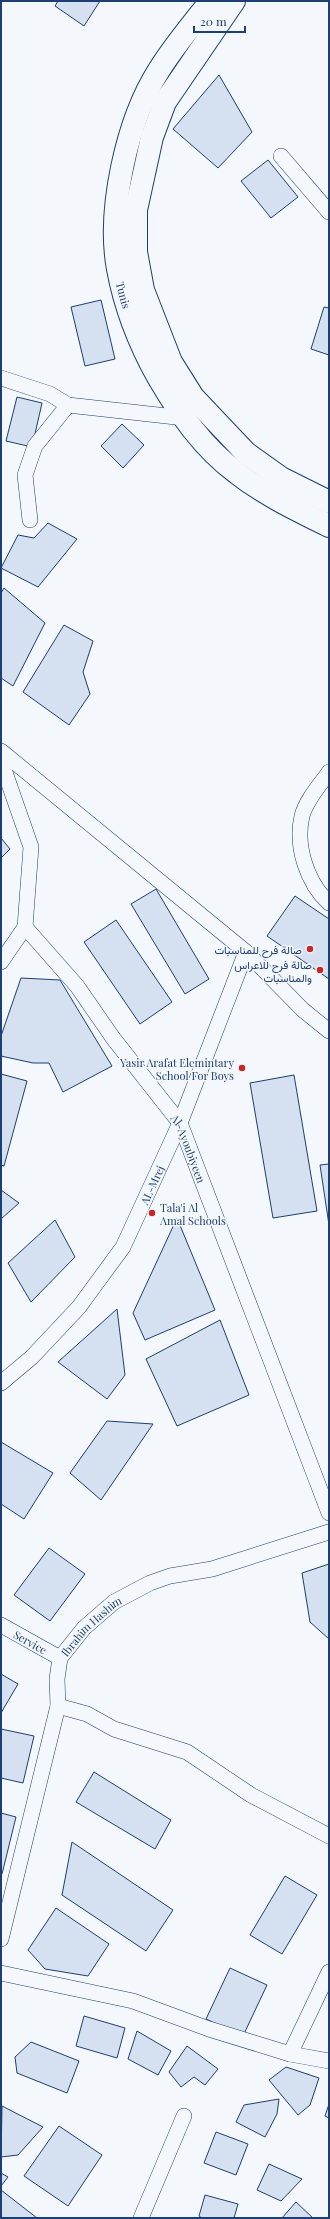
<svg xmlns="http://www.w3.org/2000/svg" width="330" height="2219" font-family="'Playfair Display',Vazirmatn,serif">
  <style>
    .building { fill: #d5e0f0; stroke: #1d3f73 }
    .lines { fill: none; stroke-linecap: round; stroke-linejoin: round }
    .street-casing { stroke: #1d3f73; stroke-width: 16 }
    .secondary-casing { stroke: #1d3f73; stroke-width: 24 }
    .street { stroke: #f4f7fb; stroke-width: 15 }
    .secondary { stroke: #f4f7fb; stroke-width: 22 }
    .poi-dot { fill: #c62828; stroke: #f4f7fb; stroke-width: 1.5 }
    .labels { text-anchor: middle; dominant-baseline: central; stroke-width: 3; stroke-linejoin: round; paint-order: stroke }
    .street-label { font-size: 11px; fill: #1d3f73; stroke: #f4f7fb }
    .poi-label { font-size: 11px; fill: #1d3f73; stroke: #f4f7fb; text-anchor: end }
  </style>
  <rect width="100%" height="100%" fill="#f4f7fb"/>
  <path class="building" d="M58,1h42l-16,25 -29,-20z
    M219,75l33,57 -34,36 -45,-39z
    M268,160l30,37 -27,21 -30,-37z
    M101,300l14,59 -30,7 -14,-59z
    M324,307l5,1v47l-18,-6z
    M17,397l25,6 -10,44 -26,-6z
    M122,424l22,21 -21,23 -22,-22z
    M48,523l29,16 -39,48 -37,-19 17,-33 16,3z
    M4,588l41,35 -32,63 -12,-8v-85z
    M64,625l29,16 -10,31 7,22 -21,31 -46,-33z
    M1,838l9,11 -9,9z
    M156,889l53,90 -24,15 -54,-90z
    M295,896l34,23v60l-62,-43z
    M116,920l56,82 -32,22 -56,-82z
    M21,978l39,2 52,86 -49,26 -14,-29h-16l-32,-7v-20z
    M1,1074l26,7 -23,85 -3,-1z
    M294,1075l23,136 -44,7 -23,-135z
    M329,1164v61l-9,-60z
    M1,1190l18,13 -18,16z
    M177,1218l38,92 -70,30 -12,-27z
    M55,1220l20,37 -44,45 -23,-39z
    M117,1309l8,66 -18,24 -49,-37z
    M220,1320l29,75 -72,31 -31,-67z
    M107,1421l46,3 -52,76 -31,-27z
    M1,1442l52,31 -29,46 -23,-15z
    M49,1548l36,26 -35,47 -36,-26z
    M329,1564v75l-19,-17 -8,-49z
    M1,1674l17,10 -17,29z
    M1,1729l33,7 -11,47 -22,-5z
    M94,1772l77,48 -16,29 -79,-47z
    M1,1813l15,4 -14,57h-1z
    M72,1842l101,68 -27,41 -84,-56z
    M285,1876l32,19 -35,59 -32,-19z
    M56,1908l53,36 -21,32 -43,-7 -17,-19z
    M230,1968l37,17 -24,51 -37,-17z
    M84,2016l41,12 -8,30 -41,-12z
    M137,2031l34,20 -13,24 -30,-16z
    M31,2042l48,19 -12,32 -50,-20 -2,-16z
    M187,2046l31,23 -13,16 -11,-8 -13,10 -12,-15z
    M286,2067l33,11 -9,27 -12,10 -29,-35z
    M279,2099l-2,15 -12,23 -29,-15 8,-17z
    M329,2104v14l-4,-2z
    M2,2106l41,21 -25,28 -17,2z
    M59,2126l43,29 -34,51 -44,-30z
    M216,2132l32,12 -12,31 -32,-12z
    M269,2164l33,15 -21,22 -24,-11z
    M1,2173l7,4 -7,9z
    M1,2190l36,28h-36z
    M205,2195l33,9 -4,14h-32l-3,-2z
    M296,2202l17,16h-31z"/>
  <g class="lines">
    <g class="street-casing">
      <g id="street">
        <path d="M281,156l48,56"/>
        <path d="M1,378l49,16 18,11 117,13"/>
        <path d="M30,520l-5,-45 10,-29 33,-41"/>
        <path d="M1,751l245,201 57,58 26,21"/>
        <path d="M1,761l30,86 -6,80"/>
        <path d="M329,772c-9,13 -23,28 -27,44 -7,30 5,67 27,87"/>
        <path id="s1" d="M25,927l52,59 36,52 67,85 149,390"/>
        <path d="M1,962l24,-35"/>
        <path id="s2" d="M1,1383l31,-26 47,-50 44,-60 57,-124 66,-171"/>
        <path id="s3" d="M1,1625l59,33"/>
        <path d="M58,1706l29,8 27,15 73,23 64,43 78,41"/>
        <path id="s4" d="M1,1939l57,-233 -1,-27 3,-21 24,-30 30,-26 36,-19 20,-7 42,-7 117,-37"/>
        <path d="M1,1973l132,28 76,28 81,25 39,7"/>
        <path d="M290,2054l39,-82"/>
        <path d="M141,2218l43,-102"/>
      </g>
    </g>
    <g class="secondary-casing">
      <g id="secondary">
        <path id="s5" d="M211,1c-18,22 -37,45 -52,69 -32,50 -52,140 -41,199 7,38 21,74 40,108 21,36 45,71 79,96 28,22 60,37 92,53"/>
        <path d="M234,1l-69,101 -13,35 -16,73v42l7,38 28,72 22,35 53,56 35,25 48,24"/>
      </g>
    </g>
    <use href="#street" class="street"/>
    <use href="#secondary" class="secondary"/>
  </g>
  <g class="poi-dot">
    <circle cx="310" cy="949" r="4"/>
    <circle cx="320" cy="970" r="4"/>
    <circle cx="242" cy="1068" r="4"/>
    <circle cx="152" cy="1213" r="4"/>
  </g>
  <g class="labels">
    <g class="street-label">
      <text stroke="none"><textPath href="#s5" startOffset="320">Tunis</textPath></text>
      <text stroke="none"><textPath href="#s1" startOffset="277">Al-Ayoubiyeen</textPath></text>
      <text stroke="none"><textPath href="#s2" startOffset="252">AL-Mrej</textPath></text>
      <text stroke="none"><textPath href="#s4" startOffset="333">Ibrahim Hashim</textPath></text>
      <text stroke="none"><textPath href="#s3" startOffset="34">Service</textPath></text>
    </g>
    <g class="poi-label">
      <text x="302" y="949">صالة فرح للمناسبات</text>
      <text x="312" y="964">صالة فرح للاعراس<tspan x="312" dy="13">والمناسبات</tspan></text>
      <text x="234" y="1062">Yasir Arafat Elemintary<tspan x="234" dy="13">School For Boys</tspan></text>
      <text x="160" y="1207" text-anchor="start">Tala'i Al<tspan x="160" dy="13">Amal Schools</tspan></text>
    </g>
  </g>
  <rect width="330" height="2219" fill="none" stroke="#1d3f73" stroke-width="4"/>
  <path d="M194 26v6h51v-6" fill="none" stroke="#1d3f73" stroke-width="2"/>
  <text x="200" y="26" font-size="12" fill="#1d3f73" stroke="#f4f7fb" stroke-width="3" paint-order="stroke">20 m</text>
</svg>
